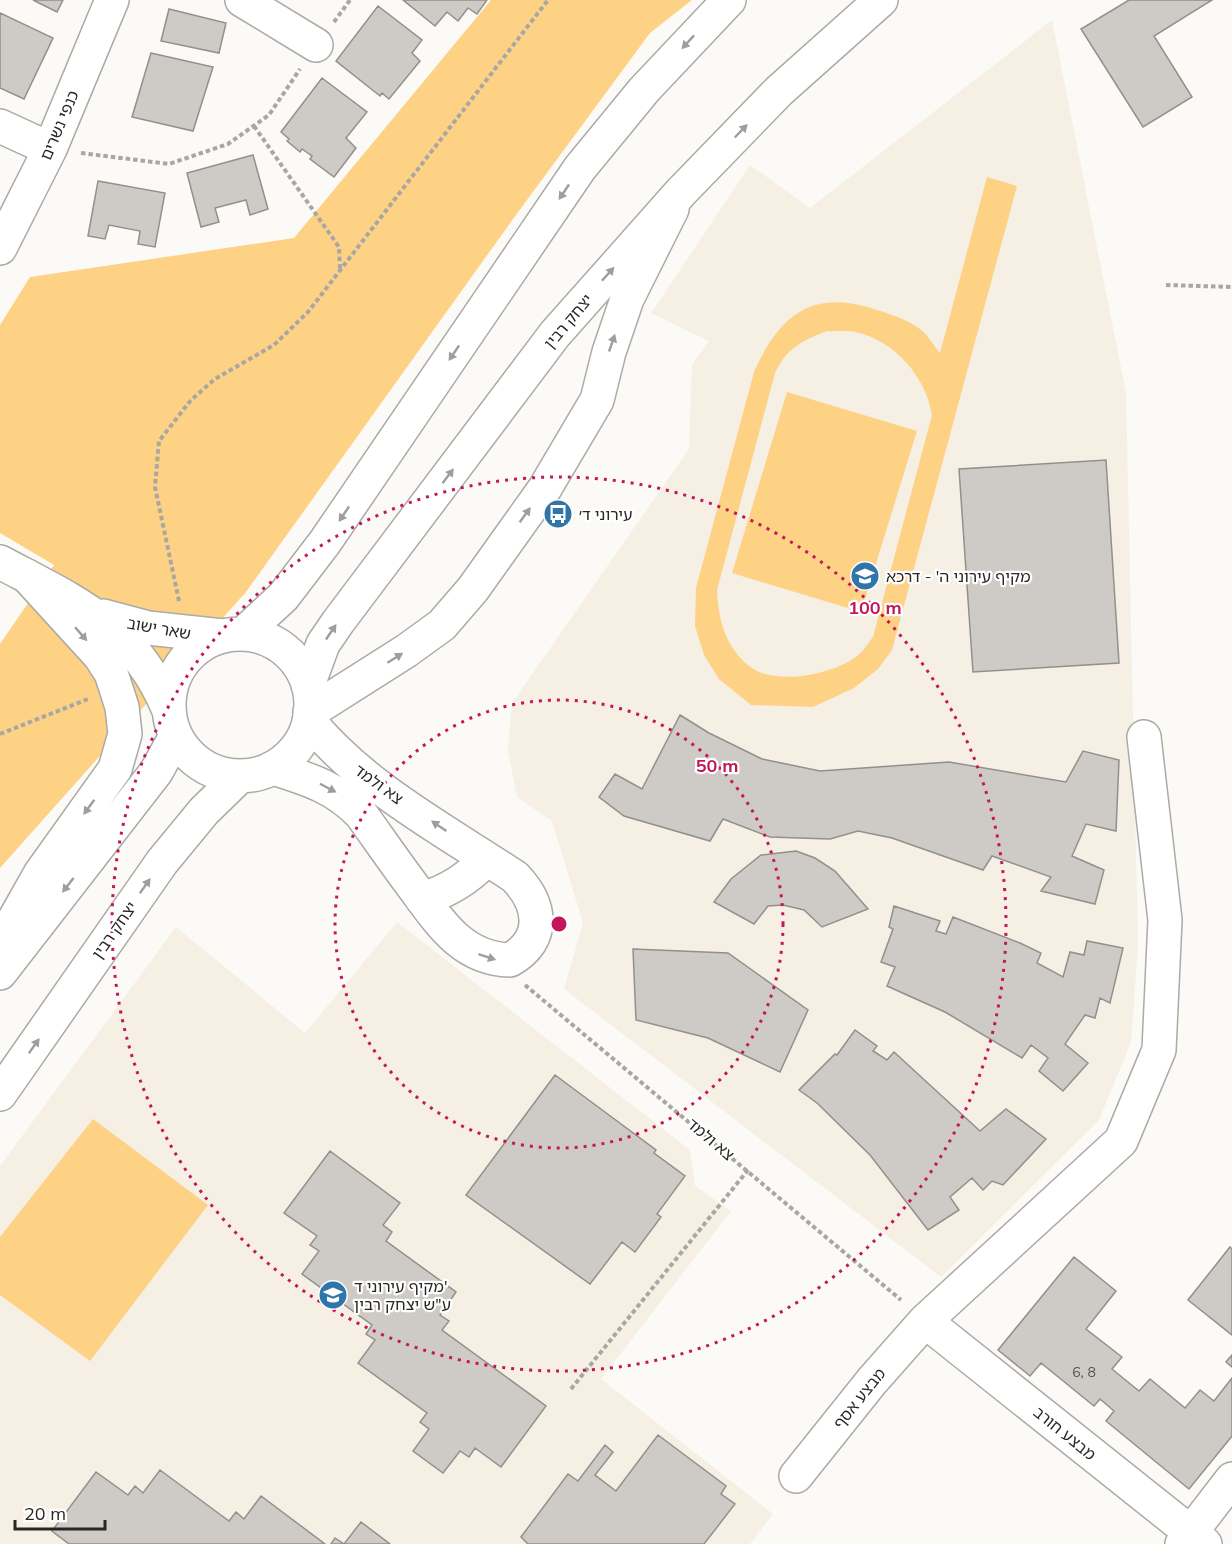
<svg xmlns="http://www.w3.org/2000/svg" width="1232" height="1544" font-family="Mulish,'Noto Sans Hebrew',sans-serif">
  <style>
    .built { fill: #f5efe4 }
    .green { fill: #fdd285; fill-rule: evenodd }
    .building { fill: #cecbc7; stroke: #92908c; stroke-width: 1.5 }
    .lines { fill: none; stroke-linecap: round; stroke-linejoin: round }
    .minor-casing { stroke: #acaaa6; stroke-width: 36 }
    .major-casing { stroke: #acaaa6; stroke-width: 36 }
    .path { stroke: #a9a7a4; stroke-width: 4; stroke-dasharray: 4.5 3; stroke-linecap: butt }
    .minor { stroke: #fff; stroke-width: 33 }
    .major { stroke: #fff; stroke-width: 33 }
    .oneway { fill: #9e9e9d }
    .ring { fill: none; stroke: #c2185b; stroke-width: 3; stroke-dasharray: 3 6 }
    .labels { text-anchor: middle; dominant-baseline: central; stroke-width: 4.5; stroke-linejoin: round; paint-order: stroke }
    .number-label { font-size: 14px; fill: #52504e }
    .street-label { font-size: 16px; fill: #282725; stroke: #fff }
    .poi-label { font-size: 16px; fill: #282725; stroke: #fff; text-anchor: start }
    .centre { fill: #c2185b; stroke: #fff; stroke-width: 3 }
    .ring-label { font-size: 18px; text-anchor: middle; font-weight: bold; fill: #c2185b; stroke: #fff; stroke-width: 4.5; stroke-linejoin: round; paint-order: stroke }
  </style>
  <rect width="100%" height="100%" fill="#fcfaf6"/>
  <path class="built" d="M1052,20l74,373 12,554 -7,95 -32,78 -158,157 -377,-288 19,-66 -31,-102 -35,-24 -9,-46 4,-48 177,-254 3,-85 17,-23 -58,-28 99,-148 60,43z
    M397,922l293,228 5,36 36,25 -130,168 172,135 -23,30h-750v-378l176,-239 129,106z"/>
  <path class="green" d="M491,0h201l-42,33 -137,186 -267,373 -246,276v-224l54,-79 -54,-32v-208l30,-48 264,-39z
    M987,177l30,9 -125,464 -14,19 -24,19 -41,19 -62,-2 -32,-26 -15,-24 -9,-29 1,-38 58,-216c26,-58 59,-84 123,-62 14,4 31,10 43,19 8,6 14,17 20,24zM827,331c9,1 20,-1 29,1 39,9 70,45 76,83l-59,222c-5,6 -9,14 -15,18 -22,19 -81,31 -106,13 -26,-18 -34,-49 -35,-78l58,-217c12,-25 26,-32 52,-42z
    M787,392l130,39 -56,181 -129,-39z
    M93,1119l115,86 -118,156 -90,-66v-58z"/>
  <path class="building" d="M33,0h30l-6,12z
    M403,0h84l-10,14 -9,-6 -10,13 -11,-9 -12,14z
    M1129,0h83l-58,36 38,61 -49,30 -62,-98z
    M378,6l44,34 -10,13 8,8 -31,38 -7,-6 -2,3 -44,-35z
    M169,9l57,14 -7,30 -58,-12z
    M0,13l53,25 -29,61 -24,-11z
    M151,53l62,14 -20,64 -61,-14z
    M322,78l45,34 -21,26 10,10 -22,29 -24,-18 2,-3 -10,-7 -2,3 -13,-11 2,-2 -8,-7z
    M253,155l15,54 -18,6 -4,-15 -31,8 4,14 -18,5 -14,-54z
    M98,181l67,12 -10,54 -17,-3 2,-13 -31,-6 -4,14 -17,-3z
    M1106,460l13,203 -146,9 -14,-203z
    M680,715l29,18 53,26 58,12 129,-9 117,20 17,-31 36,9 -3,71 -30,-7 -14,32 32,14 -9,34 -54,-13 10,-14 -59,-21 -9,14 -91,-32 -34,-7 -28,8 -60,-2 -47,-18 -13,22 -86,-25 -25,-19 16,-23 27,15z
    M796,851l19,7 20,13 33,38 -46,18 -18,-17 -21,-5 -15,1 -14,18 -40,-22 17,-23 30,-24z
    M894,906l46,15 -4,10 10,3 7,-17 67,26 21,10 -4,10 26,14 7,-25 14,3 3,-14 36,7 -13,55 -10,-5 -5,20 -10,-3 -20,29 23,19 -25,28 -24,-20 9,-13 -17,-13 -9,13 -77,-46 -58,-26 8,-19 -14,-5 12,-33 -4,-2z
    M633,949l95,4 80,57 -28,62 -72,-34 -72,-18z
    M855,1030l22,16 -4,5 14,9 7,-8 86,79 26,-22 40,30 -43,46 -11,-4 -9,9 -11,-12 -22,19 9,13 -31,20 -58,-75 -53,-52 -18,-13 36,-36 2,1z
    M555,1075l101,75 -2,3 31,23 -28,38 4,3 -26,35 -13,-10 -32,42 -124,-89z
    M330,1151l70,52 -17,22 9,7 -6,9 70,51 -16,23 9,6 -7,9 104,76 -45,61 -26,-19 -6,9 -9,-6 -17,22 -30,-22 16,-22 -9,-7 7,-9 -69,-50 17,-23 -9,-6 6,-9 -70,-51 17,-23 -9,-6 7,-9 -33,-23z
    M1230,1247l2,2v86l-44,-35z
    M1074,1257l42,34 -30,38 36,28 -10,12 27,22 11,-12 35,29 15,-18 14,11 18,-23v58l-43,53 -83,-68 8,-10 -14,-12 -6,7 -53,-43 -11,13 -32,-26z
    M1232,1355v12l-6,-5z
    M658,1435l68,51 -5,8 14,10 -31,40h-176l-7,-7 47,-63 10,7 27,-36 8,7 -18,23 21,16z
    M160,1470l69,51 7,-9 8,7 17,-23 64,48h-256l-17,-13 44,-59 32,23 7,-9 8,7z
    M361,1522l29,22h-46z
    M335,1538l9,6h-13z"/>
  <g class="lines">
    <g class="minor-casing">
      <path id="minor" d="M242,0l74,45
        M0,126l50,23
        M0,248l50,-99 62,-149
        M0,562c75,40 133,63 168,146
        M103,616l45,12 75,8
        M310,712l96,-61 36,-26 31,-36 72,-101 52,-88 12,-48 18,-53 45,-90
        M273,768c35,11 62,19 88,46 18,25 35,50 54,75 25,34 48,70 95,71 37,-21 31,-56 5,-83 -71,-47 -152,-90 -206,-156
        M422,899c27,-8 46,-21 65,-40
        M925,1321l280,223
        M796,1476l76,-95 53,-60 196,-180 38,-91 6,-130 -21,-183
        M1182,1544l50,-65"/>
    </g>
    <g class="major-casing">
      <path id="major" d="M243,634l40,-37 42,-55 255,-374 64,-78 85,-90
        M169 705a71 71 0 1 1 142 0a71 71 0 1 1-142 0Z
        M308,685l15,-41 15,-22 217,-288 126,-142 98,-101 102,-91
        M0,945l40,-71 75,-105 10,-35 -3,-27 -11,-34 -11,-17 -73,-80
        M0,973l156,-201 20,-36
        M0,1094l162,-232 42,-51 36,-35"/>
    </g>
    <path class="path" d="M334,22l16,-22
      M254,126l85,121 1,22
      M81,153l88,11 59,-20 41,-29 31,-46
      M1166,285l66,2
      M179,601l-24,-114 4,-46 32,-41 24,-21 59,-34 34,-33 240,-312
      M0,734l88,-35
      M525,985l376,315
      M571,1389l177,-219"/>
    <use href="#minor" class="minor"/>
    <use href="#major" class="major"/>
  </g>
  <defs><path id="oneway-solid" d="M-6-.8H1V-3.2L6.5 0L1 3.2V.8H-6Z" transform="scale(1.5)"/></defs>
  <g class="oneway">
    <use href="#oneway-solid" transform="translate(688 42) rotate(133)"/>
    <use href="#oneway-solid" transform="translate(741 131) rotate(-46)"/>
    <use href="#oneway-solid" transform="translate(564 192) rotate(124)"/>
    <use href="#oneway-solid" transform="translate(608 274) rotate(-48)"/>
    <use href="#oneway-solid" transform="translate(612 343) rotate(-71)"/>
    <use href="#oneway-solid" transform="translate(454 353) rotate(124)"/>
    <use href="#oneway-solid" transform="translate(448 476) rotate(-53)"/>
    <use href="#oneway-solid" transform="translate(344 514) rotate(124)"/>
    <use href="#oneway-solid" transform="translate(525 515) rotate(-54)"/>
    <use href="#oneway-solid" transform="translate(331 632) rotate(-56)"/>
    <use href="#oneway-solid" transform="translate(81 634) rotate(49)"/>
    <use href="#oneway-solid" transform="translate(395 658) rotate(-32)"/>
    <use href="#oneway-solid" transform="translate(328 788) rotate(28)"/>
    <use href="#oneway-solid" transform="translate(89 807) rotate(126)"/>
    <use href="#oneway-solid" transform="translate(439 826) rotate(-146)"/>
    <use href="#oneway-solid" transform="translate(68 885) rotate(128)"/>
    <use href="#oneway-solid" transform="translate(145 886) rotate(-55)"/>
    <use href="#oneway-solid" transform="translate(487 957) rotate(18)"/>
    <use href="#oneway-solid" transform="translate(34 1046) rotate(-55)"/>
  </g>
  <g class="ring">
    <circle cx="559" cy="924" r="224"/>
    <circle cx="559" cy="924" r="447"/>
  </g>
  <defs>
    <g id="bus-disc" transform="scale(1.5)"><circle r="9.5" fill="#3075aa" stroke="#fff"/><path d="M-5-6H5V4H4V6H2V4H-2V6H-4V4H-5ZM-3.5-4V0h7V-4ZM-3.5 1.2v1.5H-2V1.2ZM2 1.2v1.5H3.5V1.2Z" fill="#fff"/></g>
    <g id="school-disc" transform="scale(1.5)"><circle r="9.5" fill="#3075aa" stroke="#fff"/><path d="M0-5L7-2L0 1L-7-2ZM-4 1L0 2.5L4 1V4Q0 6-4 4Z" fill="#fff"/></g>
  </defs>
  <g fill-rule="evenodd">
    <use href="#bus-disc" x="558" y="514"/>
    <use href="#school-disc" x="865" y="576"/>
    <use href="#school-disc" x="333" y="1295"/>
  </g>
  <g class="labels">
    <g class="number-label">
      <text x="1084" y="1372">6, 8</text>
    </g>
    <g class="street-label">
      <text transform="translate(59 125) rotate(-67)">כנפי נשרים</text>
      <text transform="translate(568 321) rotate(-50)">יצחק רבין</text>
      <text transform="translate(159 628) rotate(10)">שאר ישוב</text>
      <text transform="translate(379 784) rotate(36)">צא ולמד</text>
      <text transform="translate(114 930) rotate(-55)">יצחק רבין</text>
      <text transform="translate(711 1139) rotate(40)">צא ולמד</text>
      <text transform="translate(859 1398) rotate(-51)">מבצע אסף</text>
      <text transform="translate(1065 1433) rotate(39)">מבצע חורב</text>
    </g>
    <g class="poi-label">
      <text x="579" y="514">עירוני ד׳</text>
      <text x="886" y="576">מקיף עירוני ה' - דרכא</text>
      <text x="354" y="1286">מקיף עירוני ד'<tspan x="354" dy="18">ע"ש יצחק רבין</tspan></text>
    </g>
  </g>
  <circle cx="559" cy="924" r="9" class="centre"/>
  <g class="ring-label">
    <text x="875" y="614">100 m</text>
    <text x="717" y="772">50 m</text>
  </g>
  <path d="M15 1520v9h90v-9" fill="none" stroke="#282725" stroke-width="3"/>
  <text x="24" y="1520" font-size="18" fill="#282725" stroke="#ffffff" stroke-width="4.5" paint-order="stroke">20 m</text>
</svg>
